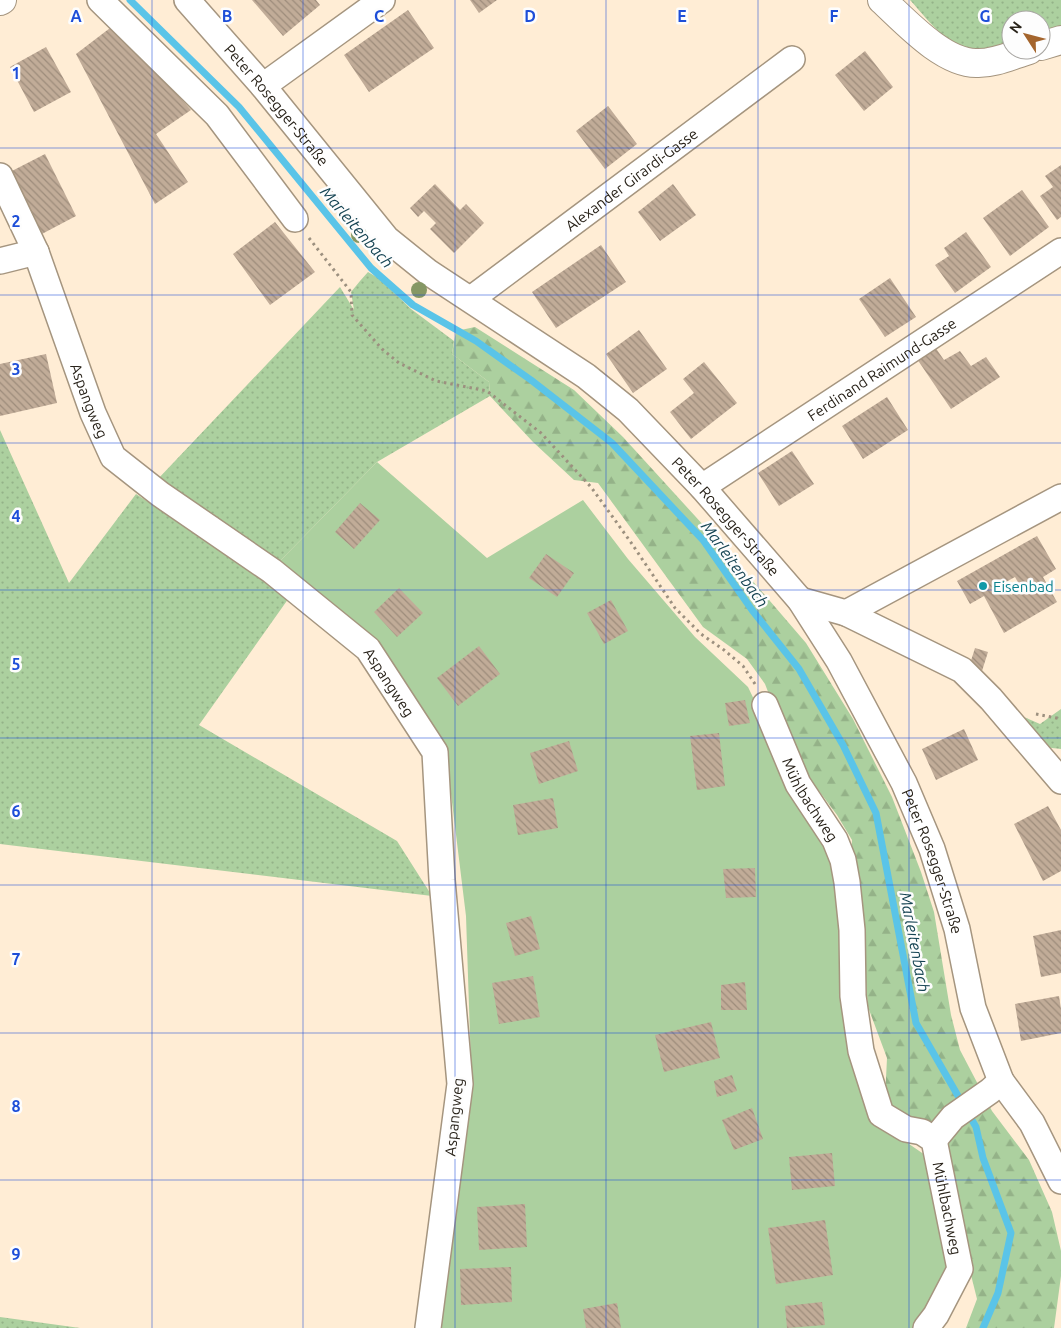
<svg xmlns="http://www.w3.org/2000/svg" width="1061" height="1328" font-family="Ubuntu,sans-serif">
  <style>
    .grass { fill: url(#grass-dots) }
    .forest { fill: url(#forest-firs) }
    .green { fill: #acd09f }
    .lines { fill: none; stroke-linecap: round; stroke-linejoin: round }
    .stream { stroke: #5ac4e8; stroke-width: 7 }
    .building { fill: url(#building-back-hatch); fill-rule: evenodd }
    .minor-casing { stroke: #a5957f; stroke-width: 28 }
    .major-casing { stroke: #a5957f; stroke-width: 30 }
    .path { stroke: #9c907f; stroke-width: 3; stroke-dasharray: 2.5 4; stroke-linecap: butt }
    .minor { stroke: #fff; stroke-width: 25 }
    .major { stroke: #fff; stroke-width: 28 }
    .tree { fill: #859764 }
    .grid { fill: none; stroke: #1d4ed8; stroke-width: 1; stroke-opacity: 0.55 }
    .culture-dot { fill: #0f9aa8; stroke: #fdfdfd; stroke-width: 2 }
    .labels { text-anchor: middle; dominant-baseline: central; stroke-width: 5; stroke-linejoin: round; paint-order: stroke }
    .street-label { font-size: 15px; fill: #29231a; stroke: #fdfdfd }
    .culture-label { font-size: 15px; fill: #0d838f; stroke: #fdfdfd; text-anchor: start }
    .water-label { font-size: 16px; font-style: italic; fill: #164453; stroke: #fdfdfd }
    .grid-label { font-size: 16px; text-anchor: middle; font-weight: bold; fill: #1d4ed8; stroke: #fdfdfd; stroke-width: 5; stroke-linejoin: round; paint-order: stroke }
  </style>
  <defs>
    <pattern id="grass-dots" width="8" height="8" patternUnits="userSpaceOnUse" patternTransform="scale(1.25)"><rect width="8" height="8" fill="#acd09f"/><path d="M2 2h.1M6 6h.1" fill="none" stroke="#94b288" stroke-width="1.8" stroke-linecap="round"/></pattern>
    <pattern id="forest-firs" width="22" height="20" patternUnits="userSpaceOnUse" patternTransform="scale(1.25)"><rect width="22" height="20" fill="#acd09f"/><path d="M5 1l3.5 6h-7zM16 11l3.5 6h-7z" fill="#94b288"/></pattern>
    <pattern id="building-back-hatch" width="6" height="6" patternUnits="userSpaceOnUse" patternTransform="scale(1.25)"><rect width="6" height="6" fill="#c1ac98"/><path d="M-1 5l2 2M0 0l6 6M5-1l2 2" fill="none" stroke="#9d8c7b"/></pattern>
  </defs>
  <rect width="100%" height="100%" fill="#ffedd5"/>
  <path class="grass" d="M910,0h151v26l-20,7v-13h-30v23c-55,18 -67,-5 -101,-43z
    M368,272l12,7 31,30 43,32 -2,13 37,28 1,14 -113,66 -98,100 -122,-82 183,-193 14,23 -3,-18 9,-11z
    M0,430l69,153 67,-89 155,101 -92,130 198,116 35,55 -432,-52z
    M1061,709v40l-18,-2 -35,-37 32,14z
    M0,1317l80,11h-80z"/>
  <path class="forest" d="M475,327l99,63 49,47 103,113 80,93 47,76 39,78 29,75 13,40 17,103 9,35 32,61 37,49 23,52 9,39v25l-7,52h-88l11,-29 -8,-32 -11,-75 -14,-47 -43,-29 -16,-17 2,-41 -19,-51 -5,-60 -12,-78 1,-29 -15,-25 -24,-32 -34,-63 -14,-36 -18,-25 -44,-32 -105,-144 -24,-3 -41,-38 -43,-46 -1,-14 -37,-28 4,-23z"/>
  <path class="green" d="M377,462l110,96 96,-58 45,59 67,78 53,50 56,116 26,41 53,282 42,29 28,117 -36,56h-483l37,-262 -5,-150 -21,-171 -72,-107 -94,-76z"/>
  <g class="lines">
    <path class="stream" d="M130,0l109,107 132,161 42,37 63,36 55,39 81,63 91,97 49,70 47,59 44,76 33,68 40,210 60,104 7,31 28,75 -13,60 -15,35"/>
  </g>
  <path class="building" d="M252,0h64l4,5 -37,31z
    M470,0h27l-18,13z
    M408,10l26,38 -65,44 -25,-37z
    M114,25l77,85 -35,24 32,48 -33,22 -79,-150z
    M46,47l25,45 -37,20 -24,-45z
    M865,51l28,36 -29,24 -29,-36z
    M608,106l29,38 -32,25 -29,-38z
    M45,154l31,62 -36,19 -32,-62z
    M1061,165v52l-4,3 -17,-24 13,-9 -8,-11z
    M435,184l25,26 6,-6 18,19 -30,30 -24,-24 6,-6 -12,-12 -6,6 -8,-9z
    M673,184l23,31 -36,26 -22,-29z
    M1022,190l27,37 -39,29 -27,-38z
    M275,222l40,50 -45,33 -37,-51z
    M966,232l25,35 -36,26 -20,-28 14,-9 -5,-8z
    M601,245l25,37 -70,46 -24,-36z
    M890,278l26,39 -31,20 -26,-38z
    M639,330l28,39 -34,24 -27,-39z
    M935,347l9,13 16,-9 11,15 15,-9 14,20 -49,32 -34,-50z
    M46,354l11,49 -57,13v-52z
    M704,362l33,41 -46,36 -21,-27 24,-19 -11,-14z
    M887,397l21,33 -45,29 -21,-33z
    M792,451l22,33 -35,22 -21,-33z
    M360,503l20,17 -26,29 -19,-17z
    M1037,536l19,33 -13,8 14,25 -53,31 -20,-37 -14,8 -13,-23zM1015,577l7,12 -11,6 -7,-12z
    M546,554l28,19 -17,24 -28,-19z
    M399,588l24,25 -26,24 -23,-25z
    M611,600l17,31 -24,13 -17,-31z
    M479,646l21,28 -42,32 -21,-28z
    M975,648l13,4 -6,19 -13,-4z
    M745,700l5,23 -21,3 -4,-23z
    M964,729l14,31 -42,20 -14,-31z
    M719,733l6,53 -28,4 -7,-54z
    M569,741l9,30 -39,13 -9,-31z
    M553,798l5,30 -40,7 -5,-30z
    M1048,806l13,24v41l-18,10 -29,-57z
    M755,868l1,29 -30,1 -3,-29z
    M531,916l9,33 -25,7 -9,-33z
    M1061,930v43l-20,4 -8,-41z
    M533,976l7,41 -41,7 -7,-41z
    M745,982l2,28h-26v-25z
    M1059,996l2,13v24l-40,8 -6,-37z
    M711,1022l9,36 -56,14 -9,-37z
    M732,1075l5,16 -20,6 -3,-16z
    M752,1108l11,31 -29,11 -12,-30z
    M832,1153l3,33 -43,4 -3,-33z
    M525,1204l2,43 -48,3 -2,-43z
    M825,1220l8,55 -57,9 -8,-56z
    M511,1267l1,35 -51,3 -1,-36z
    M822,1302l3,23 -38,3 -2,-22z
    M617,1303l4,25h-35l-3,-19z"/>
  <g class="lines">
    <g class="minor-casing">
      <g id="minor">
        <path d="M100,0l117,115 78,104"/>
        <path id="s1" d="M187,0l76,86 124,153 41,33 158,104 42,34 74,77 98,113 39,61 65,122 28,66 25,80 16,79 28,73 31,42 29,58"/>
        <path d="M263,86l119,-86"/>
        <path id="s2" d="M0,176l36,76 57,161 20,44 47,37 112,77 96,78 67,103 7,128 18,204 -32,244"/>
        <path d="M0,261l36,-9"/>
        <path id="s3" d="M471,299l321,-240"/>
        <path id="s4" d="M702,487l359,-236"/>
        <path d="M800,600l46,13 116,57 29,29 70,82"/>
        <path d="M846,613l215,-116"/>
        <path id="s5" d="M765,705l33,79 37,56 8,20 4,22 5,48 1,66 8,55 20,63 25,15 16,3 12,8 26,129 -24,46 -10,13"/>
        <path d="M934,1140l19,-23 37,-26 11,-10"/>
      </g>
    </g>
    <g class="major-casing">
      <path id="major" d="M882,0c24,22 61,63 94,63 18,1 36,-8 53,-13
        M0,1l2,-1
        M1041,46l20,-6"/>
    </g>
    <path class="path" d="M309,238l42,54 1,23 30,34 17,14 37,18 51,10 54,42 50,54 39,54 45,67 26,26 23,16 19,16 12,18
      M1036,714l25,5"/>
    <use href="#minor" class="minor"/>
    <use href="#major" class="major"/>
  </g>
  <g class="tree">
    <circle cx="359" cy="235" r="8"/>
    <circle cx="419" cy="290" r="8"/>
  </g>
  <path class="grid" d="M152,0v1328M303,0v1328M455,0v1328M606,0v1328M758,0v1328M909,0v1328M0,148h1061M0,295h1061M0,443h1061M0,590h1061M0,738h1061M0,885h1061M0,1033h1061M0,1180h1061"/>
  <circle class="culture-dot" cx="983" cy="586" r="5"/>
  <g class="labels">
    <g class="street-label">
      <text stroke="none"><textPath href="#s1" startOffset="138">Peter Rosegger-Straße</textPath></text>
      <text stroke="none"><textPath href="#s3" startOffset="200">Alexander Girardi-Gasse</textPath></text>
      <text stroke="none"><textPath href="#s4" startOffset="215">Ferdinand Raimund-Gasse</textPath></text>
      <text stroke="none"><textPath href="#s2" startOffset="242">Aspangweg</textPath></text>
      <text stroke="none"><textPath href="#s1" startOffset="752">Peter Rosegger-Straße</textPath></text>
      <text stroke="none"><textPath href="#s2" startOffset="662">Aspangweg</textPath></text>
      <text stroke="none"><textPath href="#s5" startOffset="105">Mühlbachweg</textPath></text>
      <text stroke="none"><textPath href="#s1" startOffset="1158">Peter Rosegger-Straße</textPath></text>
      <text transform="translate(454 1117) rotate(-84)">Aspangweg</text>
      <text stroke="none"><textPath href="#s5" startOffset="562">Mühlbachweg</textPath></text>
    </g>
    <g class="culture-label">
      <text x="993" y="586">Eisenbad</text>
    </g>
    <g class="water-label">
      <text transform="translate(357 227) rotate(49)">Marleitenbach</text>
      <text transform="translate(735 564) rotate(54)">Marleitenbach</text>
      <text transform="translate(915 942) rotate(79)">Marleitenbach</text>
    </g>
  </g>
  <g class="grid-label">
    <text x="76" y="22">A</text>
    <text x="227" y="22">B</text>
    <text x="379" y="22">C</text>
    <text x="530" y="22">D</text>
    <text x="682" y="22">E</text>
    <text x="834" y="22">F</text>
    <text x="985" y="22">G</text>
    <text x="16" y="79">1</text>
    <text x="16" y="227">2</text>
    <text x="16" y="375">3</text>
    <text x="16" y="522">4</text>
    <text x="16" y="670">5</text>
    <text x="16" y="817">6</text>
    <text x="16" y="965">7</text>
    <text x="16" y="1112">8</text>
    <text x="16" y="1260">9</text>
  </g>
  <g transform="translate(1026 35) rotate(306)"><circle r="24" fill="#fdfdfd" stroke="#a8a6a2"/>
  <path d="M0-4L9 19L0 12L-9 19Z" fill="#a4652d"/>
  <text y="-8" font-size="14" font-weight="bold" text-anchor="middle" fill="#29231a">N</text>
  </g>
</svg>
